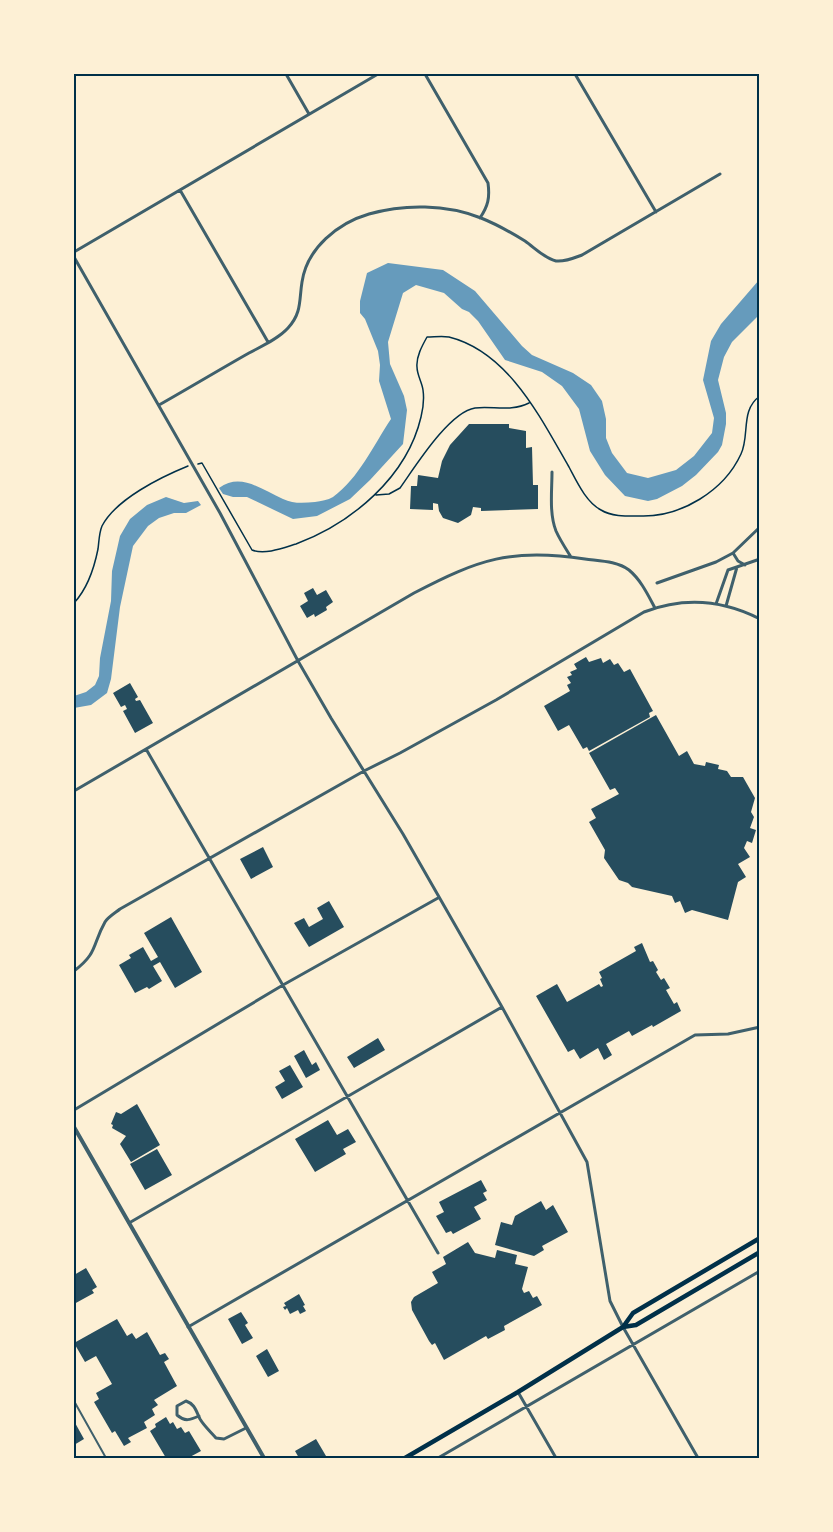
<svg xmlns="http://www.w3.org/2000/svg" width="833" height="1532" font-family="'IBM Plex Sans',sans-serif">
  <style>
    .water { fill: #669bbc }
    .building { fill: #264d5e }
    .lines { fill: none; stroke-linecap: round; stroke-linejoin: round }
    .path { stroke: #003049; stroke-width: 1.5 }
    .pedestrian { stroke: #3f606c; stroke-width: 2 }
    .minor { stroke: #3f606c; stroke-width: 3 }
    .tertiary { stroke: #3f606c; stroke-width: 4 }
    .secondary { stroke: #003049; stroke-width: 4.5 }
    .neatline { fill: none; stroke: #003049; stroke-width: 2 }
  </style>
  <rect width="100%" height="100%" fill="#fdf0d5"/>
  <path class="water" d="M388,263l55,7 32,21 47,55 10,9 41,18 18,12 11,16 4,18v19l6,15 15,20 21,5 28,-8 18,-14 18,-23 2,-15 -11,-38 8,-39 10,-17 38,-44v35l-27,27 -8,15 -6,23 8,33v11l-4,21 -4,7 -22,23 -14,11 -25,13 -9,2 -23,-5 -20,-21 -15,-24 -11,-42 -17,-23 -20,-14 -37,-12 -27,-39 -9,-9 -7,-3 -18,-16 -28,-8 -13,8 -15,49 2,22 14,32 3,14 -4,34 -33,36 -20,19 -33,17 -24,3 -46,-22h-14l-10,-3 -4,-6c22,-16 43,2 64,11 10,5 21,4 32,3 6,-1 13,-2 18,-5 26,-19 40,-51 58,-78l-12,-38 1,-16 -2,-14 -13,-32 -5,-6v-12l7,-28z
    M166,497l18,6 14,-2 3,4 -15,8h-12l-15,5 -11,8 -15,20 -13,61 -9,72 -4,14 -16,12 -17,3v-12l12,-4 9,-7 4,-9 1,-18 11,-57 1,-30 8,-35 10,-17 17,-14z"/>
  <path class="building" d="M469,424h40v4l17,3v17l6,-1 1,38h5v24l-57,2v-3l-8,-1 -2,8 -13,8 -15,-5 -4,-7 -1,-7 -5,-1v7l-23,-1 1,-23h6l1,-11 20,3 4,-17 8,-16z
    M313,588l4,7 9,-5 7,12 -7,5 1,3 -12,7 -1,-3 -7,4 -7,-12 8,-5 -4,-8z
    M586,657l3,5 12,-4 2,5 7,-4 4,6 4,-2 6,9 6,-3 23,42 -4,2 1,4 -61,34 -2,-4 -4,2 -14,-24 -11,6 -14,-25 26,-15 -3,-6 4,-2 -4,-6 5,-2 -2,-3 7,-3 -3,-5z
    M130,683l8,14 -3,2 1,2 4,-1 13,23 -18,10 -12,-22 4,-2 -2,-4 -4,2 -8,-14z
    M656,715l23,41 8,-5 7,13 11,2 1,-4 13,3 -1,4 9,2 4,6h12l12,21 -4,14 3,5 -4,11 6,2 -4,13 -5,-2 -3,7 6,9 -12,7 8,13 -8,5 -10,38 -36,-10 -7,3 -5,-12 -5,2 -3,-7 -40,-9 -4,-4 -9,-3 -15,-22 1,-8 -16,-28 7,-4 -5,-9 28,-15 -4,-6 -5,2 -21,-37z
    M263,847l10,20 -22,12 -11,-20z
    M329,901l15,26 -35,20 -15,-24 10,-5 5,9 14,-8 -6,-11z
    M171,917l31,55 -27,16 -15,-26 -7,4 9,15 -13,8 -2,-2 -12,6 -16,-28 12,-7 -2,-3 14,-8 8,14 7,-4 -14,-24z
    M642,943l8,19 3,-1 5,9 -2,2 5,8 3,-2 6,10 -4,2 8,14 3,-2 4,9 -28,16 -1,-2 -20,11 -3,-5 -23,13 6,11 -8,5 -6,-12 -18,11 -6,-10 -6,3 -32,-56 21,-12 10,18 32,-18 2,3 2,-1 -3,-7 2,-1 -3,-6 37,-21 -2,-4z
    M378,1038l7,12 -31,18 -7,-11z
    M304,1050l8,15 4,-3 4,8 -14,8 -12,-22z
    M290,1065l13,22 -21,12 -7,-12 10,-6 -6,-10z
    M137,1104l23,41 -29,17 -11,-18 6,-8 -14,-8 1,-3 -2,-1 5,-12 5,2z
    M328,1120l9,15 11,-6 8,13 -13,7 3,5 -31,18 -20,-33z
    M157,1149l15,26 -27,15 -15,-26z
    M481,1180l6,11 -4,2 4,7 -13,7 7,12 -28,15 -2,-3 -5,2 -10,-17 8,-4 -5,-10z
    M541,1201l5,9 7,-5 15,27 -26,14 2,4 -10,6 -39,-11 6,-23 11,3 3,-9z
    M468,1242l7,11 20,5 2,-8 20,5 -2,9 13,3 -6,22 2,4 5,-2 4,7 4,-2 5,9 -38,21 1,4 -17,9 -2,-3 -42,24 -9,-17 -3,2 -3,-4 -17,-31 -1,-8 3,-5 24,-14 -6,-11 14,-8 -3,-7z
    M86,1268l11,19 -5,3 2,3 -20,11v-29z
    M299,1294l6,11 -2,1 3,5 -6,3 -2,-4 -8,4 -3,-6 -2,2 -2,-3 3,-1 -2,-3z
    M241,1312l7,11 -3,2 8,13 -11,6 -14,-25z
    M117,1319l10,17 5,-3 4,6 11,-7 13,23 5,-2 4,6 -5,3 13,24 -23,14 4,5 -6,4 3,6 -11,7 3,6 -19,10 3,4 -7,4 -9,-15 -3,2 -18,-31 5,-3 -3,-6 16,-9 -16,-28 -11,6 -11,-19z
    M267,1349l12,22 -11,6 -12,-21z
    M166,1417l4,7 3,-2 4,7 4,-2 4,6 4,-2 12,20 -13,7h-22l-16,-27 6,-4 -1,-3z
    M74,1421l10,18 -10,6z
    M316,1439l10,17 -6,2h-21l-4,-7z"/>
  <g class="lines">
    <path class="path" d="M198,464l4,-1 50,87c13,5 31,-2 44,-6 56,-21 111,-67 125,-127 2,-8 3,-20 2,-27 -1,-8 -6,-15 -6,-23 -1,-10 5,-21 10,-30 7,0 15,-1 22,0 60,15 92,82 120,130 8,15 17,35 32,43 11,7 28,6 40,6 40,1 83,-25 100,-62 9,-19 -1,-44 19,-58
      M376,495l13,-1 11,-6c15,-21 49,-76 75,-80 19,-2 36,4 54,-5
      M74,603c14,-15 20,-34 24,-54 1,-7 1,-16 4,-23 14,-27 59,-49 86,-60"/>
    <path class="pedestrian" d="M74,1401l32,57"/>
    <path class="minor" d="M286,74l23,40
      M425,74l63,109c2,15 0,23 -8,35
      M575,74l81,138
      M180,190l88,152
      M74,252l304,-178
      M74,257l146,256 78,148 33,57 72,116 99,173 85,155 23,139 13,26 75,131
      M159,405c30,-17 60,-35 90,-52 13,-7 29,-14 39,-25 14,-15 11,-28 14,-46 5,-34 36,-59 67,-68 35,-10 77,-10 112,4 15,6 31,15 44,23 10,7 19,17 31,20 9,1 18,-3 26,-6l138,-81
      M552,472c0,19 -3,41 4,59 4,9 10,18 15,26
      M733,553l27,-26
      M657,583l59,-21 17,-9 5,8 7,4
      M716,604l12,-34 32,-11
      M726,606l11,-39
      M146,749l292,504
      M74,791l340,-198c65,-34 97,-45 171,-34 15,2 32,2 44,11 12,10 19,25 26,38
      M74,971c24,-18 18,-26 31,-49 3,-5 10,-9 15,-13l244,-138 36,-18 96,-53 148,-88c39,-15 79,-12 116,7
      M74,1110l209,-125 155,-87
      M129,1223l373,-216
      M188,1327l507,-292 33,-1 32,-7
      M518,1392l38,66
      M199,1416c-9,4 -14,6 -22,-1v-9l9,-5c9,3 10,10 14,18 4,7 11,13 16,19l8,1 22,-11
      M438,1458l322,-187"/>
    <path class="tertiary" d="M74,1127l190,331"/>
    <path class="secondary" d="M623,1327l10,-14 127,-75
      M405,1458l113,-66 105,-65 13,-2 124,-73"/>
  </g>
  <rect width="833" height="1532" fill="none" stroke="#fdf0d5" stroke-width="150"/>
  <rect x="75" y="75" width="683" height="1382" class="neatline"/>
</svg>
